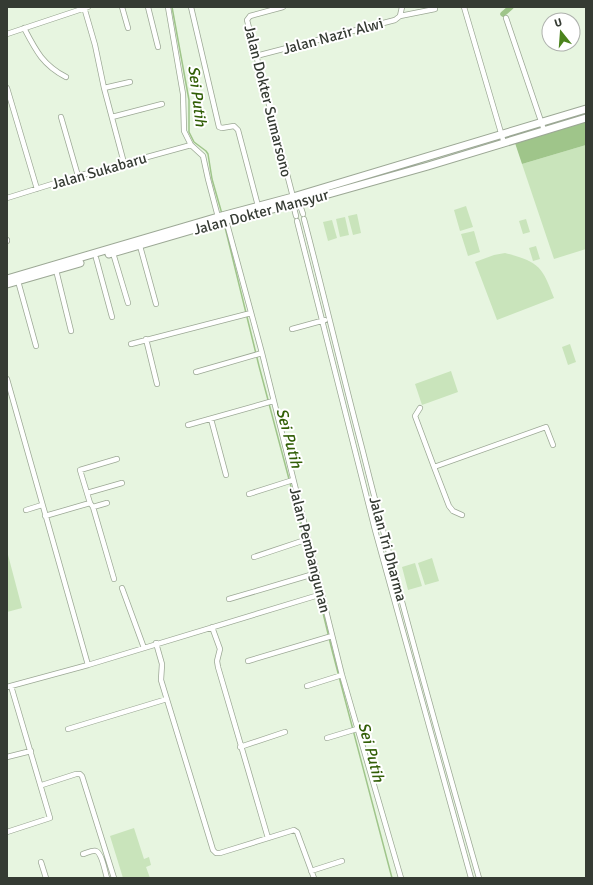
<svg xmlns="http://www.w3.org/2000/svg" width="593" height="885" font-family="Signika,sans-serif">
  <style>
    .green { fill: #c9e4bb }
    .water { fill: #9fc58a }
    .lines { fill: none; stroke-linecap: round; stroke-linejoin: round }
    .stream { stroke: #9fc58a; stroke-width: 1.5 }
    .canal { stroke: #9fc58a; stroke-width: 5.5 }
    .street-casing { stroke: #9ca895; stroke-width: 6 }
    .primary-casing { stroke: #9ca895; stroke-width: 9 }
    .street { stroke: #fff; stroke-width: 4.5 }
    .primary { stroke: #fff; stroke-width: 7 }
    .labels { text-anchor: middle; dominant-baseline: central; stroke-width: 4; stroke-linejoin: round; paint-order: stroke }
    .street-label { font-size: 15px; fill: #353b33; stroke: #fff }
    .water-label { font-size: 16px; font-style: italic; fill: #315e06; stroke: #fff }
  </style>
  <rect width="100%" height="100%" fill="#e7f5e0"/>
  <path class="green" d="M586,145v104l-32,10 -32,-95z
    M466,206l7,21 -13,4 -6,-21z
    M357,214l4,19 -8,2 -5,-19z
    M345,217l4,18 -9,2 -4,-18z
    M526,219l4,13 -7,2 -4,-13z
    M332,220l5,18 -9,3 -5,-19z
    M474,231l6,21 -12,4 -7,-22z
    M536,246l4,13 -7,2 -4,-13z
    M505,253c34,9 37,13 49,45l-57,22 -22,-58 19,-7z
    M570,344l6,18 -8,3 -6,-18z
    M451,371l7,21 -36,13 -7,-21z
    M7,551l15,57 -15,4z
    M432,558l7,23 -14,4 -7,-22z
    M415,563l7,23 -14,4 -6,-23z
    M134,828l10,31 5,-2 2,8 -5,2 4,11h-27l-13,-42z"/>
  <path class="water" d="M586,118v27l-64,19 -8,-24z"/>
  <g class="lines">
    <path class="stream" d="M172,7l17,93v32l5,10 12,9 2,3 4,25 10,35
      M224,223l35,143 30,113
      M290,483l23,89
      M314,576l18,74 60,228"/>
    <path class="canal" d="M503,14l8,-7"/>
    <g class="street-casing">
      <path id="street" d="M84,7l11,38 9,43 20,75
        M122,7l6,21
        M148,7l10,40
        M168,7l15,87 1,37 7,14 12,11 5,23 10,38
        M191,7l28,120 3,1 12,-2 4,4 20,76
        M283,7l-33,9 -3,4 46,177
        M464,7l40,136
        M400,16l35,-7
        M506,18l38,112
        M24,28c12,23 19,37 42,49
        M7,34l81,-27
        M256,56l139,-36 5,-4 2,-9
        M7,88l30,101
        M104,88l26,-6
        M61,117l17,59
        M112,117l50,-13
        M7,198l71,-22 113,-31
        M299,202l4,12
        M293,204l3,12
        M304,219c20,76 38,153 58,229 36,144 76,287 117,430
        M226,220l36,133 80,322 59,203
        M297,221l78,309 96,348
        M7,240v1
        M140,246l16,58
        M113,253l15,50
        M96,258l16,59
        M56,270l15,61
        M18,281l18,65
        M292,329l33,-9
        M146,339l11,45
        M131,344l120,-31
        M196,372l66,-19
        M7,379l81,286
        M420,408l-5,8 19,51
        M211,419l15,56
        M188,425l85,-24
        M87,493l35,-10
        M249,494l44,-14
        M90,503l-10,-33 37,-11
        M93,507l21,72
        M26,510l16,-5
        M462,515l-9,-4 -4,-5 -15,-39 112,-40 7,18
        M45,516l45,-13 3,4 14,-4
        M254,557l54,-18
        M122,588l22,60
        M229,599l88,-26
        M212,627l8,22 -3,12 1,6 50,171
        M156,643l6,21 -1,16 52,170 3,3h4l74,-23 3,2 17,46
        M248,661l84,-25
        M307,686l35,-11
        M7,687l81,-22 234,-71
        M68,729l99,-30
        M327,738l30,-9
        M240,747l45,-15
        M7,757l24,-6
        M42,785l34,-11h4l2,2 32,102
        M7,832l43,-14 -39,-132
        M83,854c4,-1 9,-4 13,-3 6,2 9,21 11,27
        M41,862l5,16
        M311,871l31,-10"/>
    </g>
    <g class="primary-casing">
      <path id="primary" d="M109,254l117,-34 67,-16 135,-38 158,-48
        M7,279l211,-62 75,-20 293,-88
        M7,284l73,-21"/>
    </g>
    <use href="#street" class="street"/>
    <use href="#primary" class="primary"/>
  </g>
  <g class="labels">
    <g class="street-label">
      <text transform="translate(333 36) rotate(-15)">Jalan Nazir Alwi</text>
      <text transform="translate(268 101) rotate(76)">Jalan Dokter Sumarsono</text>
      <text transform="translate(99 171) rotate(-16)">Jalan Sukabaru</text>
      <text transform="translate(261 212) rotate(-15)">Jalan Dokter Mansyur</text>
      <text transform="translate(388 549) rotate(75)">Jalan Tri Dharma</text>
      <text transform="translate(310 550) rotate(76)">Jalan Pembangunan</text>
    </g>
    <g class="water-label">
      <text transform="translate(197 96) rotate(83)">Sei Putih</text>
      <text transform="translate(289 438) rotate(75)">Sei Putih</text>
      <text transform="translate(371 752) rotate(75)">Sei Putih</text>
    </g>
  </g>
  <rect width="593" height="885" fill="none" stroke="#353b33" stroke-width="16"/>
  <g transform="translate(561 32) rotate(343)"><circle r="19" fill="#ffffff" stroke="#aeb1ad"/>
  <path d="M0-3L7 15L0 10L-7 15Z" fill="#4b831d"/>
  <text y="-6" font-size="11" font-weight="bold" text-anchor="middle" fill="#353b33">U</text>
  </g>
</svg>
